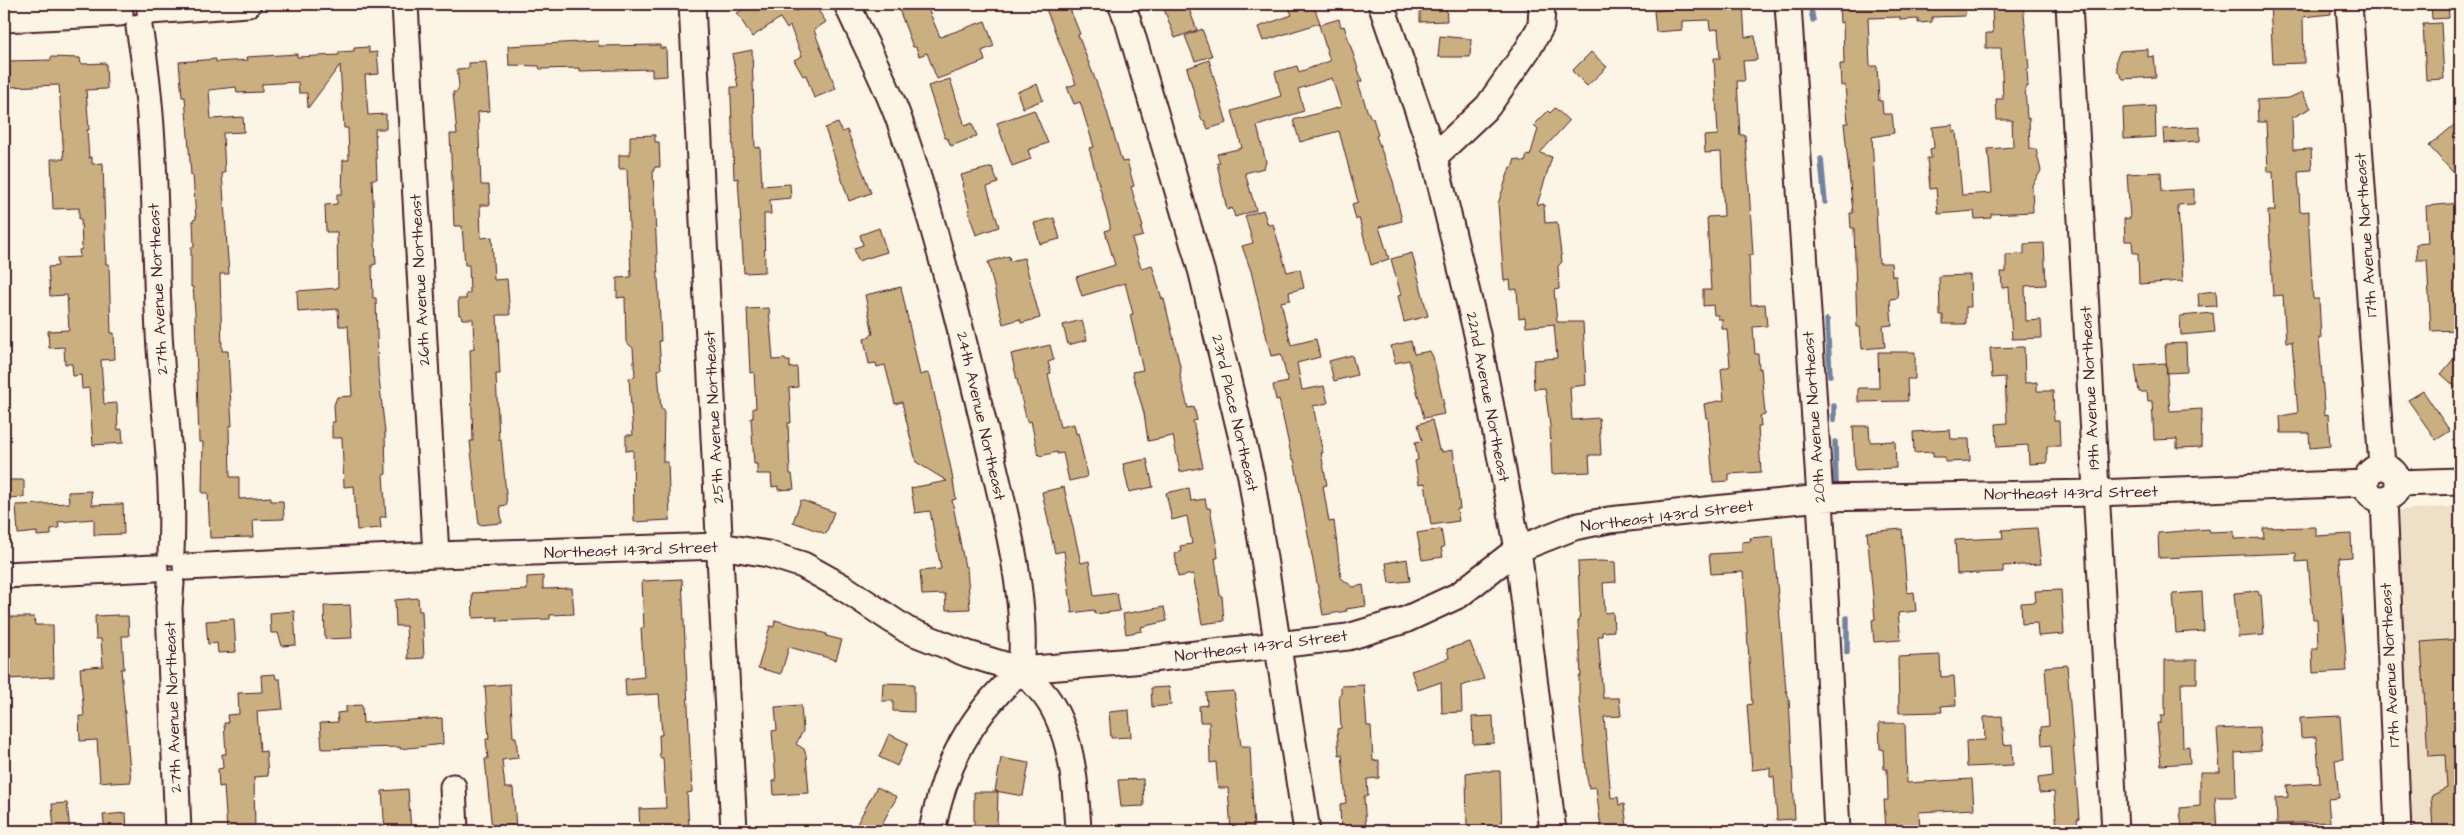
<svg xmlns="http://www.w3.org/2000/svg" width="2464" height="835" font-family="'Architects Daughter',sans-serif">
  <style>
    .built { fill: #ede0c7 }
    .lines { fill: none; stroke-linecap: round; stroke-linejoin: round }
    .stream { stroke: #72839f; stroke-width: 5.5 }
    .building { fill: #caaf80; stroke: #4a1f2b }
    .minor-casing { stroke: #4a1f2b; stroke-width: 29 }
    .minor { stroke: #fcf5e5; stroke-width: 25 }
    .labels { text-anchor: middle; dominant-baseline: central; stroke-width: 4; stroke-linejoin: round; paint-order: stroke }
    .street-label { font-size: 16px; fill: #4a1f2b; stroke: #fcf5e5 }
  </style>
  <rect width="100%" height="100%" fill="#fcf5e5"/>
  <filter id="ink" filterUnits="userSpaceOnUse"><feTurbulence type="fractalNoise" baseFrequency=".02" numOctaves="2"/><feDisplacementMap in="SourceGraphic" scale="10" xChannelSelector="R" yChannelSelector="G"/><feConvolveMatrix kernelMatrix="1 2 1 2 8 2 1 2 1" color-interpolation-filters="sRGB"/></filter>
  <g filter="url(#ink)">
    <path class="built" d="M2460,506v325h-47l-15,-321z"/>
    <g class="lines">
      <path class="stream" d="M1810,4l3,16
        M1821,159l4,43
        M1827,320l3,55
        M1834,406v14
        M1835,442l1,41
        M1847,618v34"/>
    </g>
    <path class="building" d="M751,4h51l-7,5 1,2 11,-7h7l12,18 -12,8 22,59 -22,9 -8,-23 -3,1 -9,-16 8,-4 -12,-30 -3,3 -7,-11 -28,19 -15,-24z
      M897,4h29l14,33 45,-16 9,25 -12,5 3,10 -48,18 -10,-26 -8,3 -3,-9h-3z
      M1044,4h24l12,30 -2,1 27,70 17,57 5,-1 7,25 -3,1 12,40 -2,1 2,8 -11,3 9,29 11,-3 10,34h2l17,71 -1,6 8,32 6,-1 3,13 -4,1 10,46 -23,5 -7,-36 -25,5 -4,-28 -12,-41 11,-2 -13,-55 3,-1 -8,-31 -43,13 -6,-19 39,-12 -10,-34 5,-2v-4l-21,-77 5,-1 -14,-45 -6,2 -7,-17 9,-3z
      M1162,4h25l10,26 -22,8z
      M1287,4h26l7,19 -57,18 -5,-14 34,-12z
      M1420,4h26l1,17 -27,1z
      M1695,4h48l2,33 10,-1 2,24 -14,1 2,20h-8l3,54h5l4,52 4,68h-4l2,50 14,-1 2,22 -14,1 2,27h3l1,15 2,-1 4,47 -5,1 1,10h-3l3,46 -32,2v7l-16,1 -5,-64h-2l-2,-14 20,-4 -3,-31 9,-3 -3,-37h-5v-10h-4v-4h-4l-1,-10 -10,1v-16h8l-4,-73 17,-1 -3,-64 -16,1 -1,-17 14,-1 -4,-77h6l-2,-29 -8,1 -1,-10 -27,1v9l-26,2 -2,-21 41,-5z
      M1839,4h126v12l-33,1v5l-14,1v-4l-18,1v-3l-32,1 2,48h7l2,35h3l1,13h9l2,19 -22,4 7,126h12l1,13h4l2,22 -8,1 2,26 -9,1 2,21 -23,2 -2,-22h-3l-3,-99h-3l-1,-15h3l-9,-90h4l-3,-38 -4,1 -1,-22h4l-1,-42 -3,1z
      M1992,4h31l6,65h-2l1,18h-3l2,32 2,-1 1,31h6l5,22 -9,14 1,27 -42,2v4l-16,1 -1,-8 -36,3 -2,-26 -6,1 -3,-31h4l-1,-9 4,-1 -2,-21 21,-2v7l3,-1 6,64 30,-2 -4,-44 25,-2 -1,-27h-15l-1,-21h7l-2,-51h-15v-15h7z
      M2270,4h61v10l-28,3 1,46 -31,1z
      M2431,4h17l1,14 -17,1z
      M1339,19l2,8 3,-1 18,55 -4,1 9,28 4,8h2l5,17 -2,1 17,45 9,40 -23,6 10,32 -18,6 -12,-47 -3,2 -4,-16 6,-2 -19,-71 -39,11 -7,-22 48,-13 -9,-29 -34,11 6,22 -47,15 9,36 -2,6 -19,5 11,37 -21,7 -3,-9 -5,2 -10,-47h3l-3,-9 25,-6 -10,-37 49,-15 -6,-24 22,-6 2,6 31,-11 -11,-36z
      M2441,23l3,56 -18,1 -3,-56z
      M1202,29l10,27 -17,5 -10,-25z
      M1440,36l31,3 -1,18h-32z
      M598,41l1,5 61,-1v3h6l1,28 -15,1v-8l-72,2v-3l-40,1 -1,-3 -30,-1 -1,-19z
      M369,47v6l8,-1 2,22 -14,1 3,40 18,-1v15h-11l2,50h-5l4,85 -4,1 1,33h3l2,70 7,65 1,41 -3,1 3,42h-6l1,11 -24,2 -3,-44 -10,1 -2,-49h-10v-16h3l-1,-17 3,-8 15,-1 -4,-70h-9l-1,-17 -40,3 -1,-21 41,-3 -1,-56h-11l-1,-27 12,-1v-10h5l1,-34h6l-1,-32h-4l-4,-63 -32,43 -1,-15h-8l-1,-11 -36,2v8l-25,1 -1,-6 -27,3 2,29 32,-2 1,15 -21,1 2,40h-3l7,101h-9l2,77h6l4,75h-3l1,51h9v22l32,-2v4h12l1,18 -31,1 1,17 -44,1 -2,-45h-6l1,-51h-4l-4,-130 -2,-25h-2v-40h3l-1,-27 3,-1 -3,-44h-2l-6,-78h-3l-3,-35 37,-3v3l32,-2 -1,-3 50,-3v3l42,-2v-3l15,-1v-3z
      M2148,49v8l6,-1 2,21 -33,2 -6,-9 -1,-10 4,-9z
      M752,50l3,98 5,-1 2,39 28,-2 1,14 -21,2 1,14h-7l1,58 -21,1 -6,-95 -4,1 -3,-82v-10h7l-6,-33z
      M1591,52l16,15 -20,19 -15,-15z
      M51,57l29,1 1,6 25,-1 1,26 -21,1 3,40h-2l2,28 3,-1v7l11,-1 3,101h3l2,69h3l1,26 -14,1 3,44 13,-1 1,27 4,-1 1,14 -30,2 -4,-57 -7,1 -1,-14 -8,1 -1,-12h-7l-1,-17 -15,1 -1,-17 21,-1 -2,-35 -17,1 -2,-29 10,-1 -1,-8 23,-1 -1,-7 3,-1 -1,-30h-2v-11l-26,1 -2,-50h13l-5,-74 -49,2 -1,-26 42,-1z
      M1209,60l18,63 -19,6 -4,-9 -2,1 -15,-53z
      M486,62l4,49 -12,1 3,73h8l1,20h-10l1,33 11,-1 2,43 13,-1 3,36h-13l3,59h-4l3,66 2,-1 6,66 -7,1 2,17 -23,2 -9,-84h3l-3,-91 4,-1 -1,-30h-11l-1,-4h-2l-1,-16h8v-5l4,-1 -1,-28h-4l-3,-39h-8l-4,-92h7l-4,-42h4l2,-6 -2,-17 12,-1v-5z
      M950,79l15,47 7,-3 5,13 -26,10 -4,-8h-2l-17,-52z
      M1037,84l6,16 -20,8 -6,-16z
      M2302,92l9,16 -19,10 1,32 18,-1 1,21 -14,1 2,41 9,-1v21l4,67h6l2,39h-2l6,77 3,-1 2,32 -20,2 -1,-15h-28l-1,-17 18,-3 -6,-71h-6l-3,-47 -10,1 -5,-85h7l-2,-39h-5l-2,-50h-8l-1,-22 32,-2z
      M2155,106l1,31 -32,2 -1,-31z
      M1555,108l14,13 -29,32 12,4 -15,48 7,-1 1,19 12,-1 5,40 -4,4 1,23 -5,1 3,32h26l3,63 -16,2 2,33 27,-2 2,37h-12l1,17 -38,2 -2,-48 -5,-38 -11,1 -1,-20 1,-9 23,-2 -3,-34 -28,3 -1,-10 -6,1 -2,-29 -6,1 -1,-10 -6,1 -6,-77 12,-37 2,1 3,-9 10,3 2,-7 3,1 8,-27 -4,-4 14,-14 2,2z
      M1034,110l14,33 -20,7 3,9 -19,7 -15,-43z
      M2460,120v60l-31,-34z
      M838,123l4,9 5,-2 24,63 -22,8 -24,-73z
      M2200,127v14l-36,2 -1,-14z
      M655,135v7h4l1,25h-5l-2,5 8,169h-2l2,28 -3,1 3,39h3l-1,53h5l2,58 -36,2 -1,-72 -7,1v-16h7l-4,-57 6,-1 -2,-29 -7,-6 -1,-45 -8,1v-20l14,-1 -4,-108h-8v-14h11v-19z
      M992,167l6,16 -11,4 12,40 -23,8 -8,-25h2l-8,-25h2l-3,-10z
      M2161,172l1,19 32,-2v15l-16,1v3l5,73 -44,3 -1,-31h-5l-1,-12h-7l-1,-22 6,-1 -3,-44z
      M2460,203v127l-29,1 -4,-71h-10l-1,-16 12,-1 -2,-37z
      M1263,210l5,15 5,-1 14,48 13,-3 4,19 -15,4 1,8 -9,2 10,43 25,-6 4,18 -23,6 5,27 22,-4 4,17 -15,3 10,47h-2l6,32 -4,1 6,36 5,-1 7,57 12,9 10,-2 3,21 -20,3 1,2 -24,4 -29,-156h-2l-13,-60 -3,1 -3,-15 15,-3 -7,-28 -10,2 -20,-85 -9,-25 11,-3 -8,-27z
      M1054,218l6,21 -20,5 -6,-21z
      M879,228l8,24 -29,9 -4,-13 9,-3 -3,-10z
      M2044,243l2,42 -21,1 1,35 15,-1 1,18 -30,1 -3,-52 -7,1 -1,-16h5v-17l18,-1v-10z
      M1412,253l16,63 -24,6 -6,-26 3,-1 -10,-36z
      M1009,256l1,5 14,-3 16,60 -19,5 -1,-4 -17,5 -15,-62z
      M1970,275l1,32h-5v17h-23v-9h-3l-1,-39z
      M901,287l19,88 7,-2 3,2 21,94 5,30 -4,1 13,67h2l3,42 -24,1 -1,-16 -23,1 -2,-24 21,-2 -11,-58 -15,2 -4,-25 36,-7 -31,-19 -14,-60 -7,2 -10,-39 -8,2 -1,-4 -7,1 -5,-25 6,-2v-2l3,-1 -8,-39z
      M2216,291l1,15 -18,1 -1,-14z
      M769,308l4,52 12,-1 1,2h4v7l7,-1 1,20 -9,1 2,35h-3l2,51h2l2,15 -16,1v-4l-6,1 -1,-13h-14v-10h-3l-3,-46h2v-10h3l-2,-36 -4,1 -3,-64z
      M2213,313l2,19 -34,3 -1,-19z
      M1082,320l5,20 -19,5 -5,-20z
      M1411,341l3,13 16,-3 3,6 11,48h-2l2,9 -20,4 -15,-58 -14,3 -4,-17z
      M2186,343l1,29 -20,1 -2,-29z
      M1050,345l4,15 -6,2 3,11 -3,1 12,53 14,-3 2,10 2,-1 7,31 2,13 -18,4 -6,-28 -6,1v-2l-17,4 -2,-2 -7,-33 -4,1 -16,-68z
      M2024,347l1,36 12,-1v9h16l1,30h5l1,25h-13v17l-18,1 -1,-19 -31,2 -1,-23 11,-1 -2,-46 -13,1 -2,-30z
      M2460,351v40l-19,-17z
      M1878,352h37v27h-8l1,22 -50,1v-14h21z
      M1352,355l5,20 -23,6 -5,-20z
      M2166,363l4,48 32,-2 -1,38 -24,1v-9l-23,1 -2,-39h-4l-1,-9h-8l-4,-27z
      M2423,391l27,40 -14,9 -28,-40z
      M1432,420l7,30h3v2l11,-2 7,59h-3l2,12 -28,4 -6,-42 -6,1 -4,-23 3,-1 -3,-18 7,-1 -4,-17z
      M1853,426h16l1,16 25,-1 1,27 -41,2z
      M1950,430l1,9h18l1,22 -25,1v-5h-12v-5l-19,1 -1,-21z
      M1147,459l6,28 -24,5 -6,-28z
      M6,480h18v17l-18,1z
      M1064,487l17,76 8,-2 5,35 23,-3 3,18 -25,3 -1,-4 -22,3 -8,-62 -9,2 -13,-61z
      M1189,488l2,13 14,-2 2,9h3l7,39 1,11h-3l5,38h2l2,25 -22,3 -9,-50 -15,3 -3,-24 6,-1 -1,-6 12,-2 -5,-28 -15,4 -6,-27z
      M91,491l1,14 31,-1 1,30 -30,1v-16l-36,3 1,6 -8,1v6l-14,1v-4l-19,2 -2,-29 53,-2 -1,-11z
      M801,500l33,12 -8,22 -33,-12z
      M2316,527v9l35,-2 1,23 -13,1 8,113 -34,2 -1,-25h6l-1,-29h-4l-5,-58 -12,1v-9l-137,5 -1,-25 50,-4 1,3 25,-1v8l30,-1 -1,-10z
      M2037,528l4,36 -38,2v6l-46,2 -2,-34 48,-2 -1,-8z
      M1441,529l3,18 -3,1 2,9 -21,3 -5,-27z
      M1902,529l5,64 7,-1 2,19 -18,2 3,27 -27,2 -2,-22 3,-1 -8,-87z
      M1773,536l13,154 3,8 6,121 -18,1 -3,-43h-4v-9l-18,2 -5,-65 5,-1 -9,-132 -32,2 -2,-20 33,-2v-10l9,-1 -1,-3z
      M1407,559l3,22 -21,2 -3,-20z
      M1601,561l14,1 1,20 -13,1 2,30 8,-1 1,19 -12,1v4h-4l5,62h16l2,18 -17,1 7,81 7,-1 1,8 5,-1 3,22 -26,3 -5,-42 -7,1 -2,-10 -8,-79v-23h2l-3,-55h1l1,-9 -2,-50z
      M543,576v13l29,-1 2,26 -24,1v4l-53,2v-4l-24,1 -1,-25 53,-3h2v-13z
      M682,579l10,213 -5,1 2,35 -16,1v2h-33l-1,-22 27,-1 -3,-50h-3l-1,-23h3l-3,-41 -33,2 -1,-17 19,-2 -3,-49h3l-2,-47z
      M2061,590l3,44 -26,2 -1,-13 -15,1 -1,-21 15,-1 -1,-11z
      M2258,591l1,4h2l3,40 -26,2 -4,-44z
      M2202,592l2,39 -28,2 -3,-39z
      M418,598l1,13h3l2,47 -16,1 -2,-33h-10l-1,-26z
      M350,605l2,33 -27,1 -1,-33z
      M1164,607l3,14 -26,6 1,4 -16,3 -3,-20z
      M294,611l2,34 -14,1 -4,-13h-7l-1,-20z
      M118,615v1h10l1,20h-7l2,33h-3l10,113 -20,1v-2l-11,1 -3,-42 -17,1 -1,-25h5l-4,-48 23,-2 -2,-27h-5l-1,-23z
      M4,617h30l1,8h18l1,52 -49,2z
      M234,619l2,33 -18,1 -1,-10 -9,1 -2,-23z
      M775,620l52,14 -1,2 16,4 -6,20 -47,-13 -8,27 -23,-6 12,-42 4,1z
      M2460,639v192h-27l-2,-35 16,-8 -2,-33 -17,1 -7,-114z
      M1470,642l14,37 -23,7 1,26 -20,1 -1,-31 -23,8 -7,-19 38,-13 -2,-9z
      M1940,655l1,22 13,-1 2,29 -15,1 1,6 -43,1 -1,-56z
      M2165,660h32v23h-16l2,64 6,-1 1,17 -29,2 -4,-42h4v-7h4z
      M2067,665l12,154h-2l1,9 -21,2 -3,-38 -15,1 -1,-15 15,-2 -2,-31 -9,1 -1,-19 8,-1 -4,-59z
      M275,674l1,5h4l3,30 -26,2 3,41 6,-1 2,25 -14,1 1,54h-28l-3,-45 -5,1 -1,-18 5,-1 -1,-14h4l-2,-31h4l-1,-8 12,-1 -1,-21 24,-1 -1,-17z
      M883,683l31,1v28l-21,-1v-10h-11z
      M510,684l3,53h3l2,21 -16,2 3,28h8l3,40 -24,2 -7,-71h3l-2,-20h3l-4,-53z
      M1364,685l3,41h4l2,35 6,-1v18l-12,1 1,17h-4l2,35h-25l-1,-27 6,-1 -4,-49 -3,1 -2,-26 4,-1 -2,-33 2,-1v-8z
      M1169,687l2,18 -19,2 -1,-19z
      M1234,691l7,55h9l4,85h-23l-3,-43h-10l-2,-26 -6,1 -1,-41h-9l-1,-16 8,-1 -1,-12z
      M362,705l1,18 79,-5 1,26 -43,5v-2l-78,2 -2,-26 18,-1 -1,-9 9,-1v-6z
      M801,705l2,26 -7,13 8,5 2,6 3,38 -35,2 -1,-14h3l-4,-50 5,-1 -2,-23z
      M1129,710l2,27 -20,1 -2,-26z
      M1493,716l1,27 -21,1 -1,-27z
      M2002,716l2,29 8,-1 1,21 -46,2 -1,-26 19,-1 -1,-23z
      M2340,716l3,43 -8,1 4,38 -11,1 2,23 -53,2 -1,-26 12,-1 -1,-12 33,-2 -4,-46 -15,1 -1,-20z
      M1879,723h26l2,60 65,-4 2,30 -55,3 1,19h-34l-2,-31h4l-1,-31h-3l-1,-20h-3z
      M2259,727l2,24 -26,2 1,44h-21l2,33 -35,1 -2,-23 20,-2v-34h20l-3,-43z
      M889,734l19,9 -11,23 -18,-9z
      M1001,758l28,5 -6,33 -28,-5z
      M1476,771h24l2,59 -27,1 -1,-5 -7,1 -1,-54z
      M1143,779l1,27 -23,1 -3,-27z
      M877,787l20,10 -19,34h-25z
      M408,789l3,41 -26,1 -3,-40z
      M974,792h24l-1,34 -23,2z
      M67,803l3,28h-16l-2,-27z
      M126,813l1,18h-22l-2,-16z"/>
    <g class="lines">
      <g class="minor-casing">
        <path id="minor" d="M405,4l31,551
          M692,4l42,827
          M847,4c18,41 41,82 55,124 36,105 62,214 88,322 16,67 38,151 31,220 10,10 21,20 28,31 24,37 27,88 29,130
          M1121,4l7,17 74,252 49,203 56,355
          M1381,4l53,153 43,177 41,215 35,282
          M1788,4l32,494 17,333
          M2069,4l46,827
          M2349,4l33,462
          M150,11l98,-7
          M4,19l116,-6
          M139,27c18,100 15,204 20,306 4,73 16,146 12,219
          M1434,157l54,-51 40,-57 13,-23 1,-22
          M2366 483a16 16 0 1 1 32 0a16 16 0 1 1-32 0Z
          M2398,483l62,-2
          M2384,499l14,332
          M186,567l250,-12 284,-9 48,8 35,11 41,23 63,42 61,24 53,16 112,-9 215,-24 57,-17 54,-25 59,-46 56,-22 35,-7 211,-22 275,-5 271,-10
          M4,575l151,-7
          M171,583l-2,25 9,223
          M453,787l2,44
          M932,831c13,-68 38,-115 89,-161"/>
      </g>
      <use href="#minor" class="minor"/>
    </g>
  </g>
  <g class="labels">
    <g class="street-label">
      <text transform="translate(2366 235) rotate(-94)">17th Avenue Northeast</text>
      <text transform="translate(420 280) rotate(-93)">26th Avenue Northeast</text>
      <text transform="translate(158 289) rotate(-93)">27th Avenue Northeast</text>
      <text transform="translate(2090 388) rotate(-93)">19th Avenue Northeast</text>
      <text transform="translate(1488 397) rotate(79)">22nd Avenue Northeast</text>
      <text transform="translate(1235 413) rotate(77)">23rd Place Northeast</text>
      <text transform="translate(981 416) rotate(77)">24th Avenue Northeast</text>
      <text transform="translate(714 417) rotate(-93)">25th Avenue Northeast</text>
      <text transform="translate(1814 417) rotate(-94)">20th Avenue Northeast</text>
      <text transform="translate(2071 493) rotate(-1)">Northeast 143rd Street</text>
      <text transform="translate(1667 516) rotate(-7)">Northeast 143rd Street</text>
      <text transform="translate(631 550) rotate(-2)">Northeast 143rd Street</text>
      <text transform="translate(1261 646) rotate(-7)">Northeast 143rd Street</text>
      <text transform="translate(2390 665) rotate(-93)">17th Avenue Northeast</text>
      <text transform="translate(173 707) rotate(-92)">27th Avenue Northeast</text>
    </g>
  </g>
  <rect width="2464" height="835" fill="none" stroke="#fcf5e5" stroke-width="20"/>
  <rect x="10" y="10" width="2444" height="815" fill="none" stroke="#4a1f2b" stroke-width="2" filter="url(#ink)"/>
</svg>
